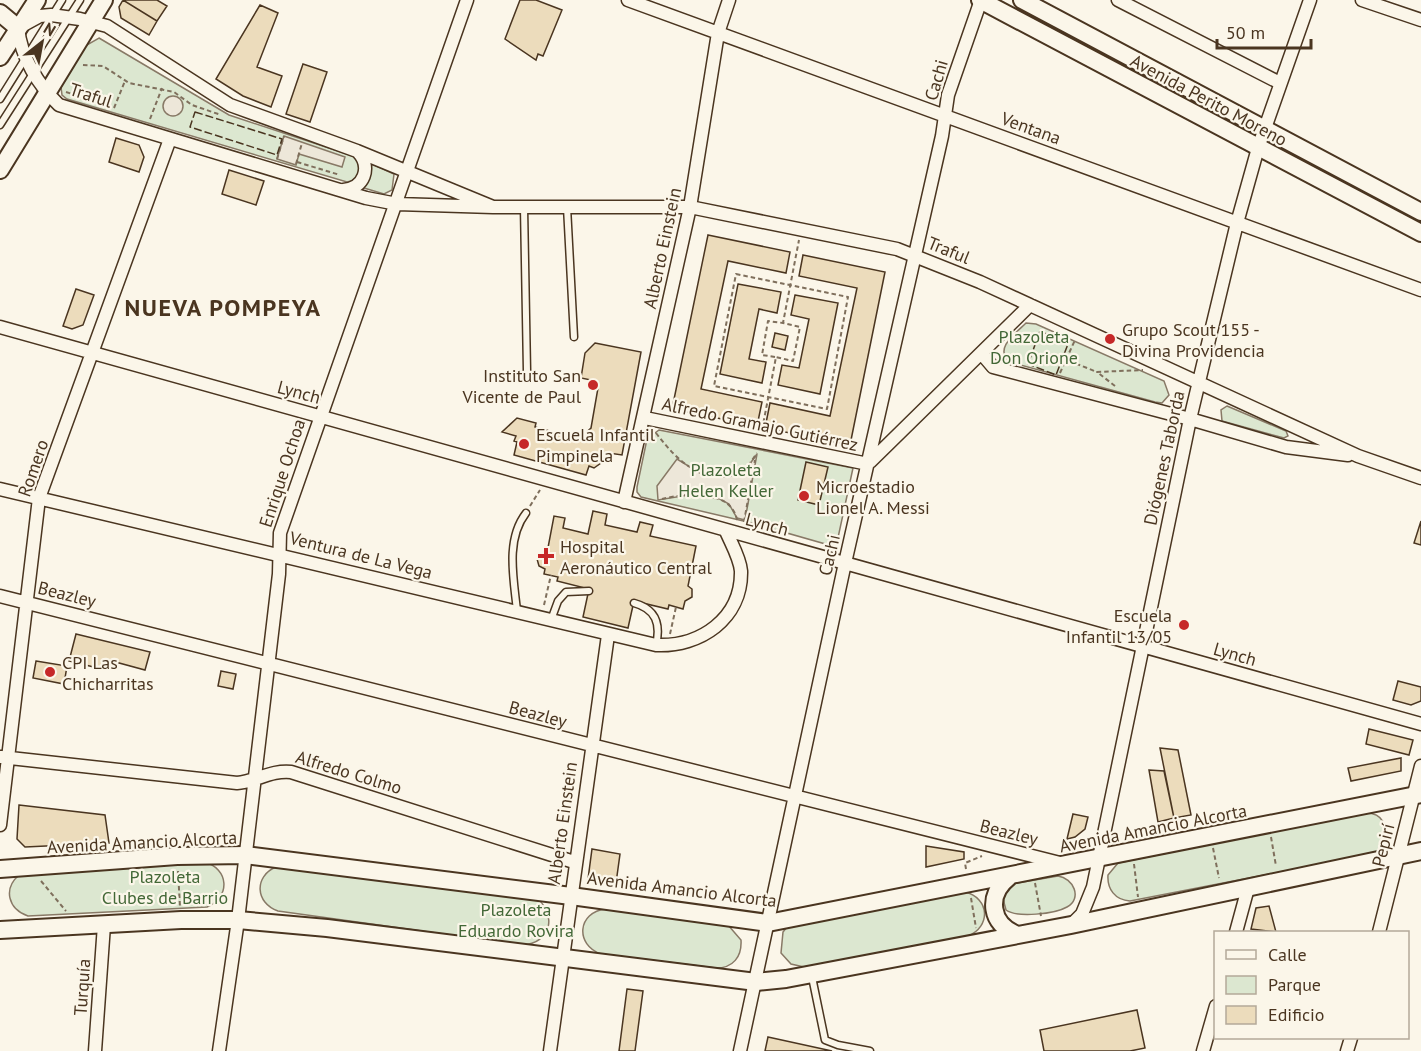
<svg xmlns="http://www.w3.org/2000/svg" width="1421" height="1051" font-family="'PT Sans',sans-serif">
  <style>
    .green { fill: #dce7d0; stroke: #887966; stroke-width: 1.5 }
    .parking { fill: #ede7d9; stroke: #887966; stroke-width: 1.5 }
    .building { fill: #ecdcbc; stroke: #4a3520; stroke-width: 1.5 }
    .lines { fill: none; stroke-linecap: round; stroke-linejoin: round }
    .lane-casing { stroke: #4a3520; stroke-width: 9 }
    .street-casing { stroke: #4a3520; stroke-width: 15 }
    .secondary-casing { stroke: #4a3520; stroke-width: 20 }
    .path { stroke: #7f6f5c; stroke-width: 2; stroke-dasharray: 4.5 3; stroke-linecap: butt }
    .lane { stroke: #fbf6e9; stroke-width: 6 }
    .street { stroke: #fbf6e9; stroke-width: 12 }
    .secondary { stroke: #fbf6e9; stroke-width: 16 }
    .fence { stroke: #4a3520; stroke-width: 1.5; stroke-dasharray: 8 3; stroke-linecap: butt }
    .poi-dot { fill: #c62828; stroke: #fbf6e9; stroke-width: 2 }
    .labels { text-anchor: middle; dominant-baseline: central; stroke-width: 4.5; stroke-linejoin: round; paint-order: stroke }
    .street-label { font-size: 18px; fill: #4a3520; stroke: #fbf6e9 }
    .poi-label { font-size: 18px; fill: #4a3520; stroke: #fbf6e9; text-anchor: start }
    .park-label { font-size: 18px; fill: #436837; stroke: #fbf6e9 }
    .district-label { font-size: 24px; font-weight: bold; letter-spacing: 1.5px; fill: #4a3520; stroke: #fbf6e9 }
  </style>
  <rect width="100%" height="100%" fill="#fbf6e9"/>
  <path class="green" d="M99,38l130,77 124,41 7,8c0,11 -3,16 -13,18l-280,-83 -5,-4 -1,-8 24,-41z
    M370,163l24,11 -2,16 -8,4 -20,-6 5,-10z
    M1026,323l10,1 128,57 5,14 -7,8 -7,-1 -145,-40c-17,-13 6,-29 16,-39z
    M1227,406l59,25 2,5 -4,2 -62,-17 -1,-11z
    M659,430l194,38 -17,79 -84,-24 -111,-26 -4,-5v-5l10,-48z
    M1364,813c20,-1 24,14 22,31l-13,10 -243,47c-15,-1 -23,-12 -22,-26l10,-12z
    M204,862c25,6 27,35 3,45l-179,9c-20,-7 -25,-27 -9,-41z
    M276,867l258,30c24,15 18,47 -12,48l-244,-34c-23,-8 -24,-35 -2,-44z
    M1058,876c15,2 25,22 9,31 -12,7 -50,11 -61,3l-4,-15 10,-11z
    M965,892c25,6 26,35 3,44l-164,31 -13,-3 -10,-11 2,-21 4,-5z
    M606,909l122,16 13,15c1,17 -8,28 -25,28l-115,-14c-26,-9 -24,-42 5,-45z"/>
  <path class="parking" d="M163 106a10 10 0 1 1 20 0a10 10 0 1 1-20 0Z
    M284,136l61,21 -3,10 -43,-13 -3,11 -19,-6z
    M757,454l-12,66 -8,-2 -8,-14 -9,-5 -31,-4 -31,5 -1,-14 20,-27 26,16 20,2 21,-5z"/>
  <path class="building" d="M123,0l34,21 -8,14 -28,-17 -2,-11z
    M123,0h34l10,6 -10,15z
    M520,0h16l26,10 -19,46 -5,-2 -2,6 -31,-21z
    M260,5l18,8 -21,54 25,9 -11,31 -28,-11 -27,-17z
    M303,64l24,8 -17,50 -24,-8z
    M116,138l23,7 5,12 -5,15 -30,-10z
    M229,170l35,11 -8,24 -34,-11z
    M708,235l82,17 -4,21 -58,-12 -27,128 61,13 -5,24 -85,-17z
    M803,255l82,17 -35,173 -85,-17 5,-25 60,13 27,-128 -58,-12z
    M738,284l43,8 -4,21 -18,-4 -10,50 17,3 -4,21 -42,-9z
    M76,289l18,6 -11,30 -11,4 -9,-3z
    M795,295l43,8 -18,91 -42,-9 4,-20 17,3 10,-49 -18,-4z
    M775,333l13,3 -3,14 -13,-3z
    M595,343l46,9 -19,103 -13,-2 -1,5 -14,10 -5,-2 -3,9 -72,-20 3,-13 -3,-1 2,-5 -14,-4 15,-14 19,5 -1,4 44,12 12,-11 7,-40 -3,-1 1,-6 -15,-3 4,-25z
    M806,462l22,5 -9,38 -21,-5z
    M593,511l14,3 -2,11 32,7 3,-10 13,3 -3,11 46,10 -8,40 4,3v8l-7,4 -2,8 -14,-4 -1,4 -34,-8 -6,27 -45,-11 6,-28 -32,-8 1,-4 -14,-3 1,-5 -6,-3 -2,-7 4,-6h6l7,-37 11,2 -2,10 25,6z
    M1421,521v24l-7,-2z
    M76,634l74,18 -5,18 -37,-10 -2,10 -37,-9z
    M36,661l31,5 -3,18 -31,-6z
    M221,671l15,3 -3,15 -15,-3z
    M1398,681l23,6v14l-10,4 -18,-5z
    M1369,729l44,11 -4,15 -43,-11z
    M1160,748l18,2 13,65 -17,3z
    M1401,758v13l-50,10 -3,-13z
    M1149,770l15,1 10,47 -16,4z
    M19,805l86,10 4,28 -84,4 -8,-8z
    M1073,814l15,3 -3,12 -10,8 -8,2z
    M926,846l38,6v7l-38,8z
    M592,849l28,5 -4,29 -28,-4z
    M1269,906l7,26 -25,-3 5,-21z
    M627,989l16,2 -8,60h-16z
    M1137,1010l8,38 -15,3h-86l-4,-21z
    M768,1037l64,14h-67z"/>
  <g class="lines">
    <g class="lane-casing">
      <path id="lane" d="M0,99l62,-99
        M0,125l80,-125
        M524,207l3,164
        M567,207l7,130
        M634,603c22,6 27,21 22,42
        M517,611c-3,-31 -12,-71 9,-98
        M551,620l7,-19 8,-9 23,-1
        M812,977l13,63 13,5 32,6"/>
    </g>
    <g class="street-casing">
      <path id="street" d="M628,0l793,290
        M1118,0l162,83
        M1362,0l59,20
        M343,190c21,-1 29,-23 15,-38
        M493,207l-136,-56 -127,-46 -123,-79 -27,-7 -29,-4 -11,1 -22,12c3,29 20,57 41,77l307,93 31,6 96,3h197l207,42 83,33 378,174 63,22
        M0,327l1421,397
        M982,354l11,13 197,52 96,28 62,8
        M645,418l223,46
        M870,462l160,-157
        M0,489l656,156c44,2 86,-26 85,-74 -1,-13 -10,-28 -15,-40
        M624,502l66,-295 28,-174 11,-33
        M0,596l1060,267
        M1,757l236,26c20,-2 34,-13 54,-11l283,90
        M0,825l39,-327 131,-359
        M1072,924l10,-10 11,-27 97,-468 47,-196 21,-75 52,-148
        M1236,932l12,-44
        M1379,932l42,-166
        M95,1051l9,-126
        M219,1051l19,-131 41,-346 1,-41 187,-533
        M550,1051l58,-416
        M740,1051l105,-488 97,-427 6,-41 33,-95
        M1203,1051l13,-45
        M1347,1051l4,-13"/>
    </g>
    <g class="secondary-casing">
      <path id="secondary" d="M980,0l441,233
        M1022,0l399,212
        M0,13l18,15
        M0,57l37,-57
        M0,170l104,-170
        M0,869l177,-13 68,-1 326,41 197,27 653,-129
        M1009,877c-23,18 -19,48 9,58
        M0,930l181,-10h57l89,8 429,54 30,-3 285,-54 350,-74"/>
    </g>
    <path class="path" d="M83,65l20,1 26,17 45,9 18,13 29,10
      M66,92l40,13
      M114,108l11,-27
      M150,119l12,-31
      M277,159l7,-23
      M297,162l43,13
      M296,164l6,-21
      M736,274l112,23 -21,112 -113,-23z
      M775,357l-13,-2 6,-34 15,2
      M1062,358l35,14
      M1060,373l15,-33
      M1115,386l-18,-14 46,-2
      M762,430l14,-73 17,4 7,-34 -17,-4 16,-83
      M656,433c22,29 49,55 88,39l13,-19
      M662,499c24,-6 69,-10 75,21
      M530,506l10,-16
      M744,522l11,-62
      M544,605l7,-30
      M670,634l6,-27
      M1271,837l5,29
      M1213,848l6,30
      M1134,864l4,33
      M966,869l-1,-6 17,-7
      M178,871l2,36
      M41,881l25,30
      M1035,883l6,33
      M971,898l5,30"/>
    <use href="#lane" class="lane"/>
    <use href="#street" class="street"/>
    <use href="#secondary" class="secondary"/>
    <path class="fence" d="M195,112l87,27 -5,16 -87,-28z
      M1040,331l28,13 -12,31 -28,-11z"/>
  </g>
  <g class="poi-dot">
    <circle cx="1110" cy="339" r="6"/>
    <circle cx="593" cy="385" r="6"/>
    <circle cx="524" cy="444" r="6"/>
    <circle cx="804" cy="496" r="6"/>
    <path d="M543 547h6v6h6v6h-6v6h-6v-6h-6v-6h6z"/>
    <circle cx="1184" cy="625" r="6"/>
    <circle cx="50" cy="672" r="6"/>
  </g>
  <g class="labels">
    <g class="street-label">
      <text transform="translate(936 80) rotate(-74)">Cachi</text>
      <text transform="translate(91 95) rotate(18)">Traful</text>
      <text transform="translate(1209 100) rotate(28)">Avenida Perito Moreno</text>
      <text transform="translate(1031 128) rotate(20)">Ventana</text>
      <text transform="translate(662 248) rotate(-78)">Alberto Einstein</text>
      <text transform="translate(949 250) rotate(22)">Traful</text>
      <text transform="translate(299 392) rotate(15)">Lynch</text>
      <text transform="translate(760 424) rotate(12)">Alfredo Gramajo Gutiérrez</text>
      <text transform="translate(1164 458) rotate(-78)">Diógenes Taborda</text>
      <text transform="translate(33 468) rotate(-71)">Romero</text>
      <text transform="translate(282 473) rotate(-72)">Enrique Ochoa</text>
      <text transform="translate(767 524) rotate(15)">Lynch</text>
      <text transform="translate(361 555) rotate(14)">Ventura de La Vega</text>
      <text transform="translate(829 555) rotate(-77)">Cachi</text>
      <text transform="translate(67 594) rotate(14)">Beazley</text>
      <text transform="translate(1235 654) rotate(16)">Lynch</text>
      <text transform="translate(538 714) rotate(15)">Beazley</text>
      <text transform="translate(349 772) rotate(17)">Alfredo Colmo</text>
      <text transform="translate(562 823) rotate(-82)">Alberto Einstein</text>
      <text transform="translate(1153 828) rotate(-11)">Avenida Amancio Alcorta</text>
      <text transform="translate(1009 832) rotate(14)">Beazley</text>
      <text transform="translate(142 842) rotate(-3)">Avenida Amancio Alcorta</text>
      <text transform="translate(1383 845) rotate(-76)">Pepirí</text>
      <text transform="translate(682 889) rotate(7)">Avenida Amancio Alcorta</text>
      <text transform="translate(82 987) rotate(-86)">Turquía</text>
    </g>
    <g class="poi-label">
      <text x="1122" y="329">Grupo Scout 155 -<tspan x="1122" dy="21">Divina Providencia</tspan></text>
      <text x="581" y="375" text-anchor="end">Instituto San<tspan x="581" dy="21">Vicente de Paul</tspan></text>
      <text x="536" y="434">Escuela Infantil<tspan x="536" dy="21">Pimpinela</tspan></text>
      <text x="816" y="486">Microestadio<tspan x="816" dy="21">Lionel A. Messi</tspan></text>
      <text x="560" y="546">Hospital<tspan x="560" dy="21">Aeronáutico Central</tspan></text>
      <text x="1172" y="615" text-anchor="end">Escuela<tspan x="1172" dy="21">Infantil 13/05</tspan></text>
      <text x="62" y="662">CPI Las<tspan x="62" dy="21">Chicharritas</tspan></text>
    </g>
    <g class="park-label">
      <text x="1034" y="336">Plazoleta<tspan x="1034" dy="21">Don Orione</tspan></text>
      <text x="726" y="469">Plazoleta<tspan x="726" dy="21">Helen Keller</tspan></text>
      <text x="165" y="876">Plazoleta<tspan x="165" dy="21">Clubes de Barrio</tspan></text>
      <text x="516" y="909">Plazoleta<tspan x="516" dy="21">Eduardo Rovira</tspan></text>
    </g>
    <g class="district-label">
      <text x="223" y="307">NUEVA POMPEYA</text>
    </g>
  </g>
  <rect x="1214" y="931" width="195" height="108" fill="#fbf6e9" stroke="#b4a999" stroke-width="1.5"/>
  <rect x="1226" y="950" width="30" height="9" fill="#fbf6e9" stroke="#b4a999" stroke-width="1.5"/>
  <text x="1268" y="961" font-size="18" fill="#4a3520">Calle</text>
  <rect x="1226" y="976" width="30" height="18" fill="#dce7d0" stroke="#b4a999" stroke-width="1.5"/>
  <text x="1268" y="991" font-size="18" fill="#4a3520">Parque</text>
  <rect x="1226" y="1006" width="30" height="18" fill="#ecdcbc" stroke="#b4a999" stroke-width="1.5"/>
  <text x="1268" y="1021" font-size="18" fill="#4a3520">Edificio</text>
  <g transform="translate(42 42) rotate(31)" stroke="#fbf6e9" stroke-width="4.5" paint-order="stroke">
  <path d="M0-4.5L10 22L0 15L-10 22Z" fill="#4a3520"/>
  <text y="-9" font-size="16" font-weight="bold" text-anchor="middle" fill="#4a3520">N</text>
  </g>
  <path d="M1217 39v9h94v-9" fill="none" stroke="#4a3520" stroke-width="3"/>
  <text x="1226" y="39" font-size="18" fill="#4a3520" stroke="#fbf6e9" stroke-width="4.5" paint-order="stroke">50 m</text>
</svg>
